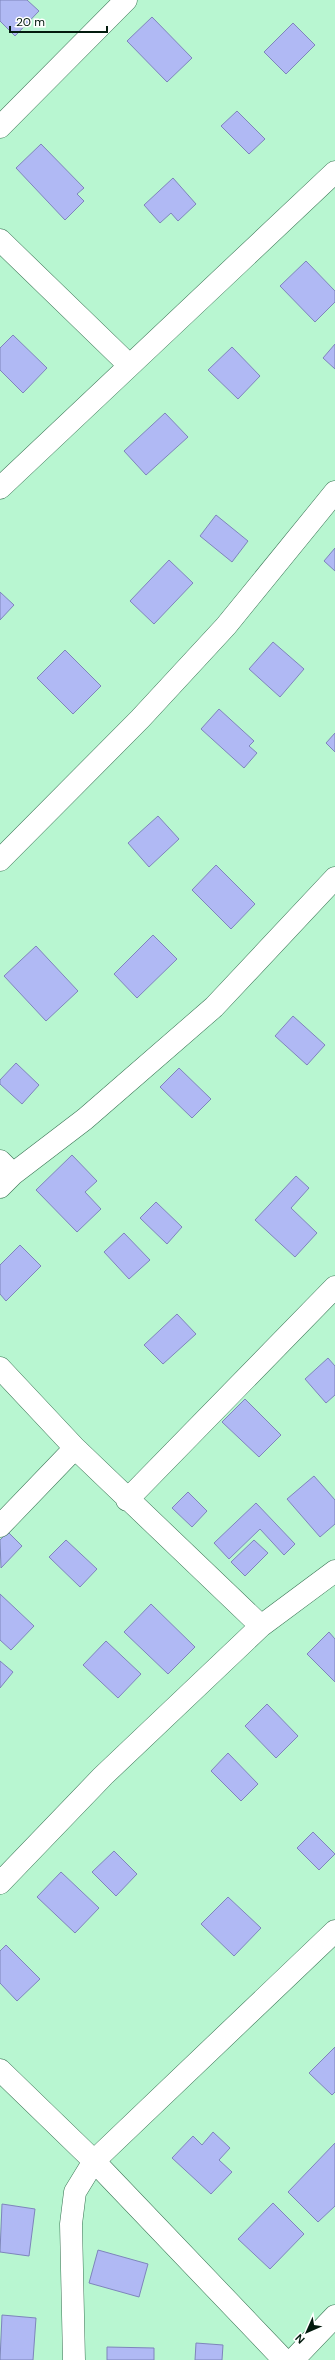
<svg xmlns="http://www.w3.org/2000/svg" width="335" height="2360" font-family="'DM Sans',sans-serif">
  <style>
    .building { fill: #b0b9f4; stroke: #7e85bb }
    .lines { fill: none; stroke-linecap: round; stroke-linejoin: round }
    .minor-casing { stroke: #3a7454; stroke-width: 23 }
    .minor { stroke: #fff; stroke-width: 22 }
  </style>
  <rect width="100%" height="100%" fill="#b8f6d1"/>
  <path class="building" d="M0,0h27l12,11 -24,25 -15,-15z
    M152,17l40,41 -25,24 -40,-41z
    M293,23l22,22 -29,29 -22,-22z
    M237,111l28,28 -16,15 -28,-28z
    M41,144l43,44 -7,6 7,7 -19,19 -49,-52z
    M173,178l23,26 -18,17 -7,-8 -11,10 -16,-18z
    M306,261l29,30v11l-20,20 -35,-36z
    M13,335l34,33 -24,25 -23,-23v-22z
    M335,344v25l-12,-11z
    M232,347l28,29 -22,23 -30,-29z
    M165,413l23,24 -42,38 -22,-24z
    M216,515l32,26 -16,21 -32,-26z
    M335,548v23l-11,-10z
    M169,560l24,23 -39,41 -24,-23z
    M0,592l14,13 -14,15z
    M273,642l31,27 -24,28 -31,-28z
    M65,650l36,36 -28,28 -36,-36z
    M219,709l35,32 -5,5 8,7 -13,15 -43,-39z
    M335,733v19l-9,-9z
    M158,816l21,23 -30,28 -21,-24z
    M216,865l39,39 -24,25 -39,-39z
    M153,935l24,24 -40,39 -23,-24z
    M36,946l42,45 -32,30 -42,-45z
    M293,1016l32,29 -18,20 -32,-29z
    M16,1063l23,22 -17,19 -22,-20v-4z
    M179,1068l32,31 -19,19 -32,-31z
    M72,1155l25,26 -12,11 16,17 -24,23 -41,-42z
    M296,1176l13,12 -18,20 26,25 -22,24 -40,-37z
    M156,1202l26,25 -15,17 -27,-26z
    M124,1233l26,27 -21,19 -25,-27z
    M20,1245l21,21 -35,35 -6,-7v-29z
    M177,1314l19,20 -33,30 -19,-19z
    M328,1358l7,8v29l-9,8 -21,-24z
    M245,1399l36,36 -22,22 -37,-35z
    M314,1476l21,24v24l-15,13 -33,-38z
    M188,1492l19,19 -15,16 -20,-19z
    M256,1503l39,41 -11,11 -24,-26 -31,30 -15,-16z
    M8,1532l14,14 -21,22 -1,-28z
    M66,1540l31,29 -17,18 -31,-30z
    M254,1540l14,13 -23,23 -14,-14z
    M0,1594l34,32 -23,24 -11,-10z
    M151,1604l44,43 -27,27 -44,-42z
    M329,1632l6,7v43l-28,-28z
    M106,1641l35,33 -23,24 -35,-33z
    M0,1661l13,11 -13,16z
    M267,1704l31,32 -22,22 -31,-32z
    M228,1753l30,31 -17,17 -30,-30z
    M313,1832l22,22 -16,16 -22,-22z
    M114,1851l23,23 -21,22 -24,-24z
    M61,1872l38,36 -24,25 -38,-36z
    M228,1897l33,31 -27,28 -33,-32z
    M6,1945l34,34 -23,22 -17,-18v-32z
    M335,2047v45l-3,3 -23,-22z
    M213,2132l17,16 -11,12 13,12 -21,22 -39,-36 21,-22 9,9z
    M335,2143v63l-17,16 -30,-30z
    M273,2203l31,31 -34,35 -32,-30z
    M2,2204l33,5 -6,47 -29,-4z
    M98,2250l50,14 -9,33 -50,-14z
    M2,2315l34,3 -3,42h-33z
    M196,2343l27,2 -1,15h-27z
    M107,2347l47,1v12h-47z"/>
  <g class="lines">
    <g class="minor-casing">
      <path id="minor" d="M0,127l126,-127
        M0,240l129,125
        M0,488l335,-316
        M0,860l140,-141 86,-93 109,-134
        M0,1161l13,13
        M0,1187l13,-13 72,-55 129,-112 121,-129
        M0,1368l75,80 186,178
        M127,1500l208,-213
        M0,1526l75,-78
        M0,1883l103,-107 158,-150 74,-55
        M0,2070l94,91 190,199
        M74,2360l-3,-136 4,-32 19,-31 241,-230
        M293,2360l42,-44"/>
    </g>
    <use href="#minor" class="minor"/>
  </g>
  <g transform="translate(307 2332) rotate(225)" stroke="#ffffff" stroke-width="3" paint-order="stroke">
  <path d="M0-3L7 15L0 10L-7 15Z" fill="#031b0e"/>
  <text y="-6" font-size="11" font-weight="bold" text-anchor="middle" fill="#031b0e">N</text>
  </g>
  <path d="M10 26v6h97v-6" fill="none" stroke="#031b0e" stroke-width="2"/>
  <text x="16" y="26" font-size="12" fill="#031b0e" stroke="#ffffff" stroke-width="3" paint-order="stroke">20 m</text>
</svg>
